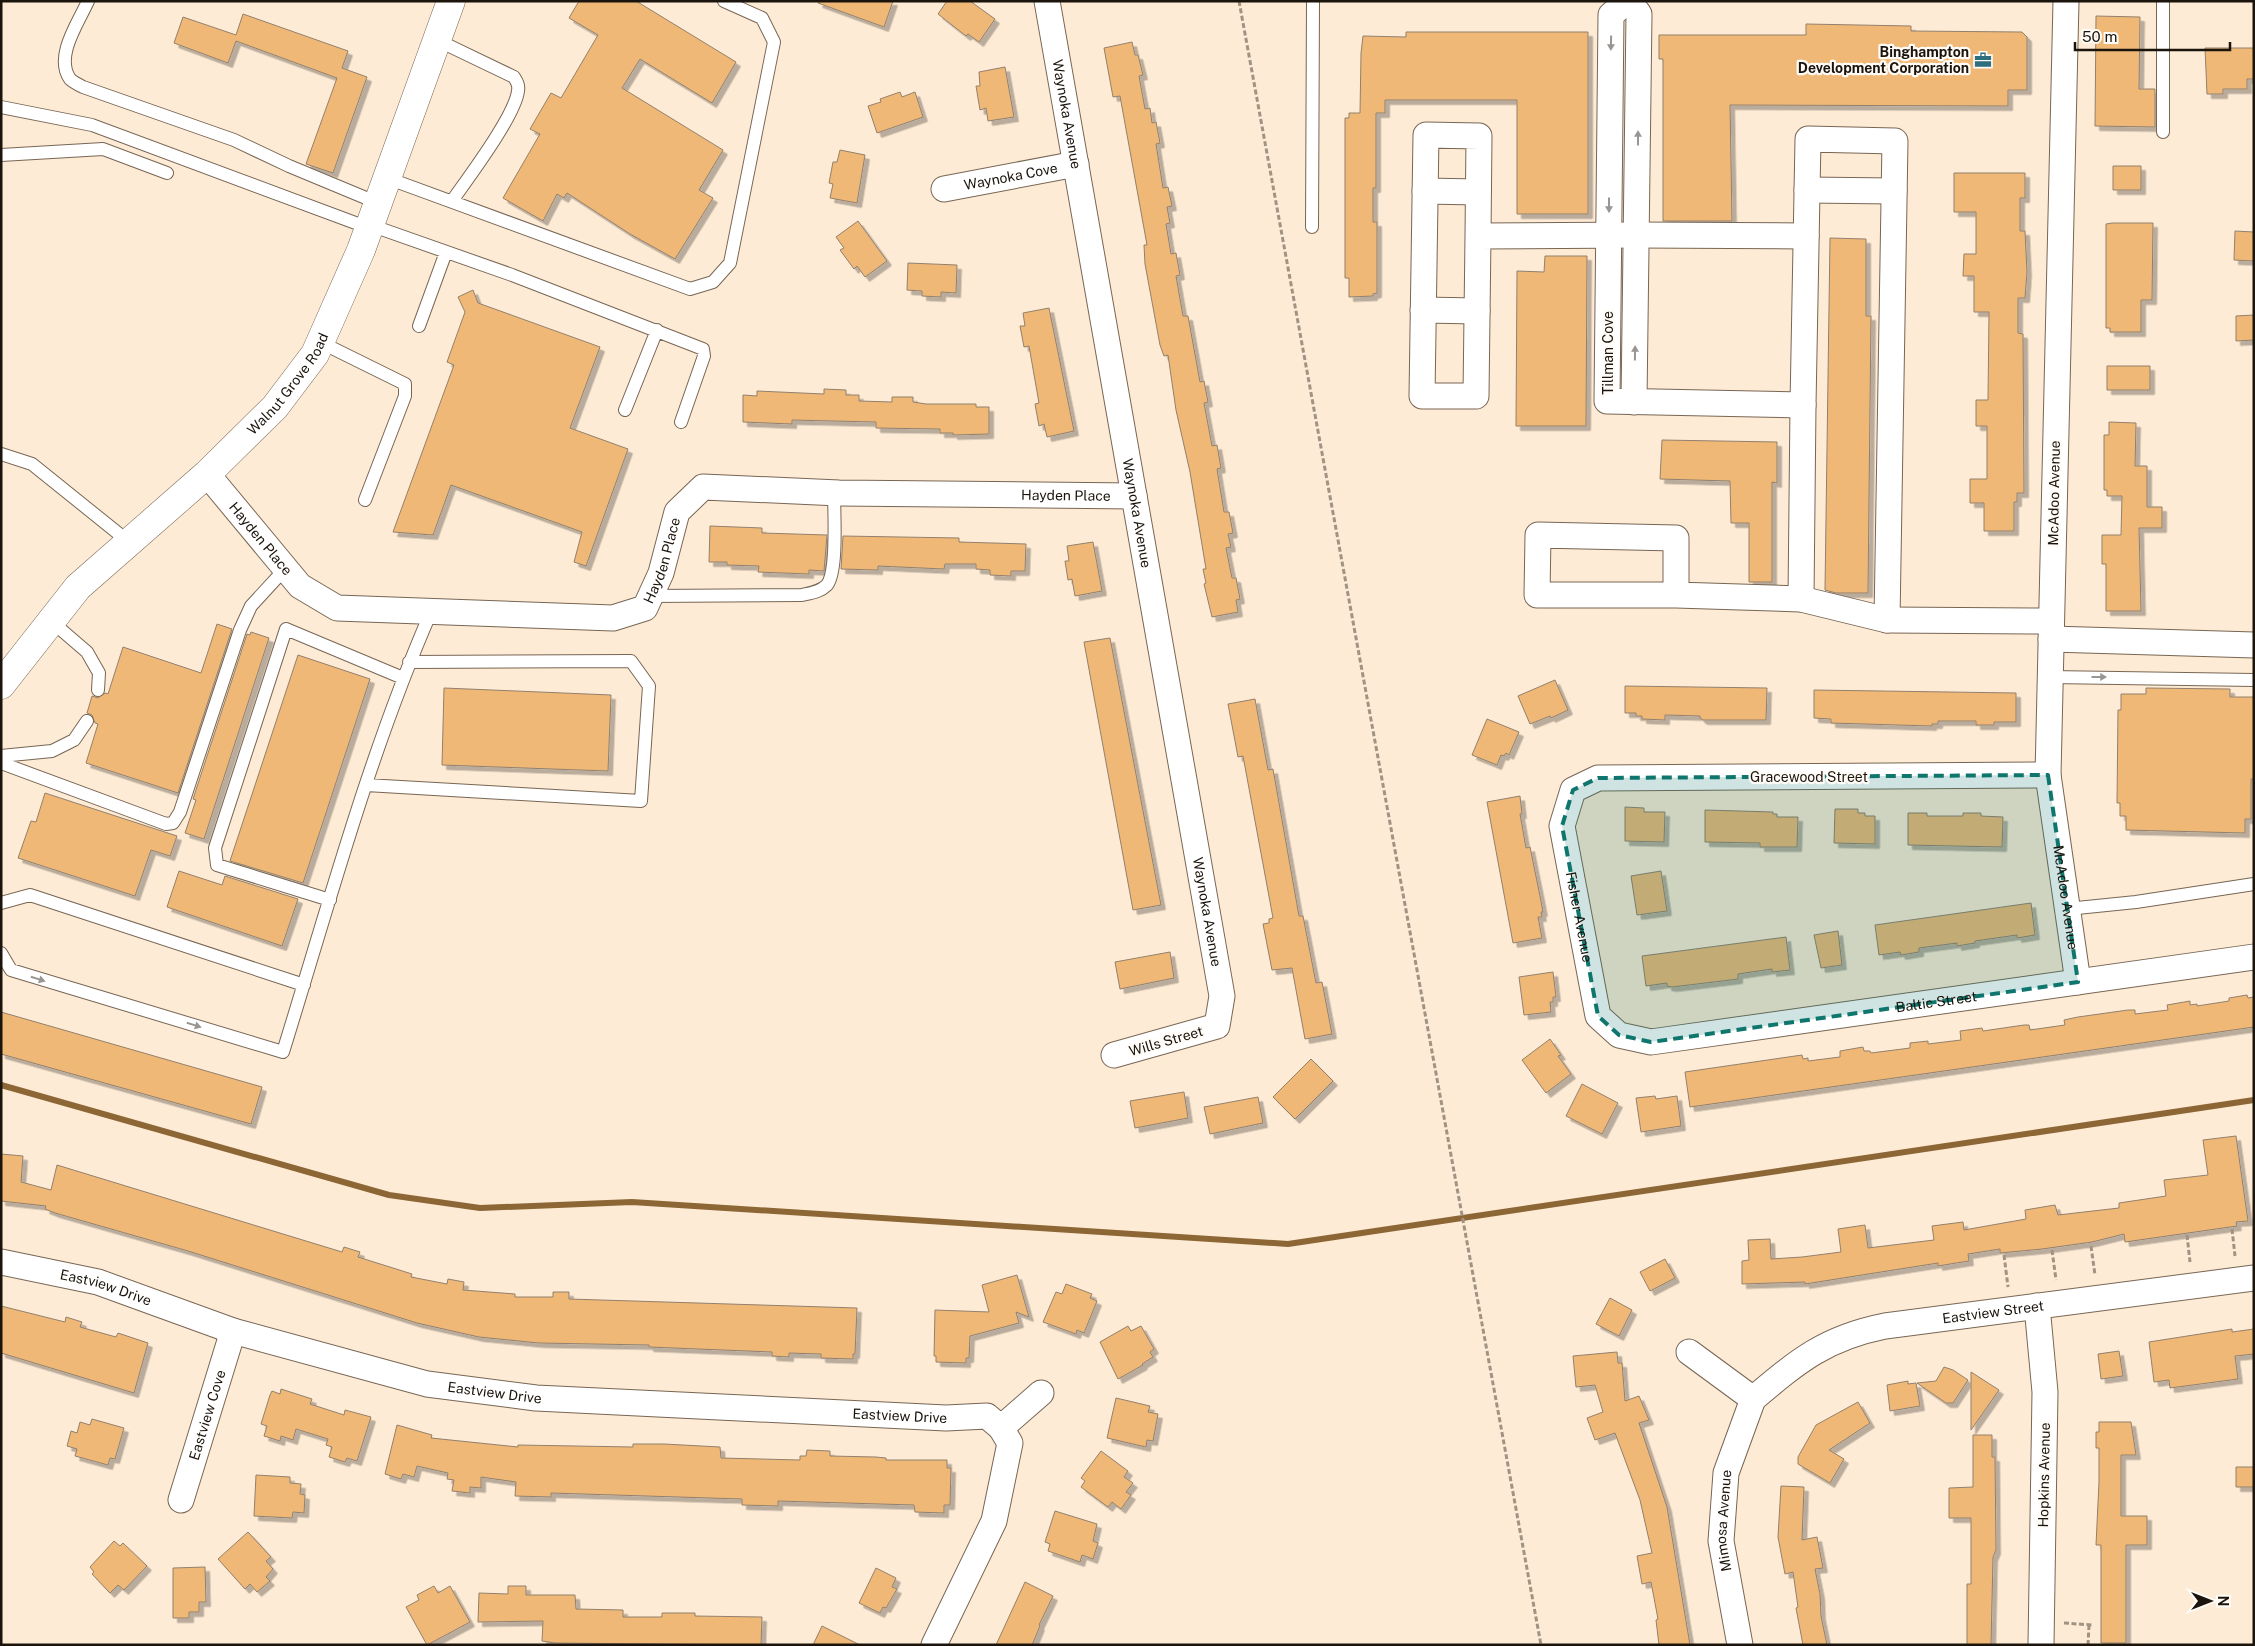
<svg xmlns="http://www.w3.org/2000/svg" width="2255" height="1646" font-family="'Public Sans',sans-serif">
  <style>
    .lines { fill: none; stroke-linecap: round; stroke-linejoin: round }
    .stream { stroke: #8d6636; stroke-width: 6 }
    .building { fill: #efb877; stroke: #92806d; filter: url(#shadow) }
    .lane-casing { stroke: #776654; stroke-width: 14 }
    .street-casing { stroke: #776654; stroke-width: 27 }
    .secondary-casing { stroke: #776654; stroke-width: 29 }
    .path { stroke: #a19383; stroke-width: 3; stroke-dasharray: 5 2.5; stroke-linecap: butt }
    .lane { stroke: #fff; stroke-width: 12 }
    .street { stroke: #fff; stroke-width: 25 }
    .secondary { stroke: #fff; stroke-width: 28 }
    .oneway { fill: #989592 }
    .marked { fill: #0f766e; fill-opacity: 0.2; stroke: #0f766e; stroke-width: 4; stroke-dasharray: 10 6; stroke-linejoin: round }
    .labels { text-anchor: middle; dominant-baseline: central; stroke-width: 4.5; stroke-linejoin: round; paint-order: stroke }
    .poi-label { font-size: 14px; font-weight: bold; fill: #1a140c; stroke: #fffbf6; text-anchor: end }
    .street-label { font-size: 14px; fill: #1a140c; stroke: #fffbf6 }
  </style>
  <defs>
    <filter id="shadow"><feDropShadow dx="4.5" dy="4.5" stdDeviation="0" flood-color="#0004"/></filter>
  </defs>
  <rect width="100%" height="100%" fill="#feebd5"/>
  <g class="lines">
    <path class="stream" d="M1,1085l388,110 91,13 152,-6 656,42 966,-144"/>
  </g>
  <path class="building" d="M579,1h57l100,61 -24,41 -72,-44 -18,29 101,62 -24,40 14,8 -38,61 -45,-25 -63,-41 -3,5 -7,-4 -14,27 -40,-23 37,-64 -10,-5 21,-36 10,5 37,-63 -29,-17z
    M819,1h74l-9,26 -66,-24z
    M947,1h23l25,18 -16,23 -11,-8 -2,2 -28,-22z
    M243,14l105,37 -6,17 25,9 -34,96 -27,-9 31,-86 -101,-37 -8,22 -54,-20 9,-26 53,18z
    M2096,16l44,1 -1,72h16v38l-60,-1z
    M1806,24l105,2v5l111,1 5,5v53h-19v16l-278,-1 2,116h-69v-162h-4v-24h147z
    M1406,32h182v182h-71v-114h-132v13h-9v75h-3v34h4v71l-4,1v2l-24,1v-19h-4v-160h4v-5h11l1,-60 2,-17 43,1z
    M1132,42l3,13h3l5,20 -4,1 6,33 5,-1 2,15 4,-1 4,21 -4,1 7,44 5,-1 4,19 -5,1 3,16 -4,1 5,30 5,-1 4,22 -4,1 7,40h5l12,66 4,-1 4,21 -4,1 8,43 5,-1 4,23 -4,1 7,43h5l4,21 -5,1 3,13 -5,1 6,30h4l4,21 -4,1 2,12 -26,5 -8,-33 2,-1 -3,-14h3l-16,-97 -14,-62 -8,-55 -4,1 -4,-11 -15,-81 -1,-19h3l-27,-149 -7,1 -9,-49z
    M2205,48h49v31h-7v10h-24v5h-16z
    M1005,67l9,50 -26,4 -2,-13 -6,2 -4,-24h4l-1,-14z
    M900,92l2,5 13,-5 8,25 -46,16 -9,-27 13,-4 -1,-3z
    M840,150l25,5 -8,48 -27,-5 3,-14 -4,-1 4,-21h4z
    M2113,166h28v24h-28z
    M1954,173h71v25h-5v33h5l2,41 -2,26h-7v35l5,1 1,159h-7v9h-3v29h-30v-28h-14v-24h17v-53h-11v-26h12l1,-88h-15v-36h-11l1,-22h12v-42h-22z
    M858,221l29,40 -22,16 -8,-11 -3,3 -14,-19 4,-2 -8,-11z
    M2112,223h41l-1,77h-11v32h-31v-4h-4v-104z
    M2235,231l19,1v29l-20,-1z
    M1830,238l36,1v77h5l-3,277h-32l-11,-3z
    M1545,256h42l-1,170h-70l1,-155 27,1z
    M908,263l49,2 -1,28 -15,-1v5l-19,-1v-5l-15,-1z
    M473,290l5,13 122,44 -30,81 58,21 -42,117 -12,-4 8,-30 -131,-47 -18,50 -40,-3 61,-167 -7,-3 18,-50 -7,-15z
    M1049,308l25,123 -27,6 -3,-13 -5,2 -4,-22 4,-1 -10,-57 -5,1 -4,-21h5l-2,-13z
    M2254,315v25l-18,1v-25z
    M2107,366h43v24h-43z
    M824,389l22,1v5h13v6l33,1v-5h21v5l13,2h50v3h13v27l-36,1v-2h-13v-4l-64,-1v-6l-84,-2v4l-49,-2v-27l14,1v-5l67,3z
    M2109,422l27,1 -1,43h12v41h15v21h-23l2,83h-35v-47h-4v-29h19l1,-39h-15v-6h-3v-55h5z
    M1662,440l115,2v41l-5,-1v100h-23v-59h-18l-1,-42 -70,-2z
    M710,526l52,2v5l65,2 -3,36 -15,-1v4l-51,-2 1,-6 -32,-1v-3h-18z
    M843,536l116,2v4l67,2 -1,27h-14v5l-21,-1v-5l-14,-1v-5h-31l-1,5 -66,-3v4l-37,-1z
    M1093,542l9,49 -27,5 -3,-17 -4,1 -3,-19h4l-2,-15z
    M217,624l15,5 -54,164 -92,-30 12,-39 -3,-1 -3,-8 -5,-2 5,-17 6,2 7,-5 3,1 15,-47 78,26z
    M251,632l18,6 -65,201 -19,-6 11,-33 -3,-1 54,-165 3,1z
    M1110,638l51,267 -28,5 -49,-268z
    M298,655l72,24 -67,204 -73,-22z
    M1555,680l13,30 -17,8 -1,-2 -20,8 -12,-28z
    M1625,686l142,2 -1,32h-63l-3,-2v-2l-35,-1v5l-23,-1v-3h-6v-3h-11z
    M444,688l167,7 -3,76 -166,-6z
    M2146,688l84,1v8h24v82h-3v40h-6v14l-119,-3v-14h-6v-13h-3l1,-93h3v-16h25z
    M1814,690l202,3v29h-22v3h-18v-4h-38v3h-6v2l-101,-3v-4l-17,-1z
    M1255,699l13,71 5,-1 26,147h4l13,67 6,-1 10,52 -27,5 -13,-71 -20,2 -9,-46 6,-1v-4l4,-1 -30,-162 -5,1 -10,-53z
    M1487,719l32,13 -10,23 -3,-2 -2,3 -3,-1 -4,10 -25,-10z
    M45,793l132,43 -7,20 -19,-6 -16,46 -117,-38 13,-37 5,1z
    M1520,796l2,18h-2l6,34 4,-1 10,49 3,16h-2l1,5h-4l4,21 -29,5 -26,-141z
    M1625,807l19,1v4h21l-1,30 -39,-1z
    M1835,809h23v4h7v3h10v28l-41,-1z
    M1705,810l68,2v2h4v3h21l-1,30h-37v-4l-55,-1z
    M1908,813h19v3h36v-3h18v3l22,1 -1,30 -94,-2z
    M179,871l43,14 3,-9 73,23 -16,47 -115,-39z
    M1661,871l6,40 -30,4 -6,-39z
    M2031,903l4,32 -18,3v-3l-42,6v2l-18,3v-3l-38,5v4l-18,3 -1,-3 -21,3 -4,-30z
    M1838,931l4,34 -21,3 -7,-33z
    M1786,937l4,33 -18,2v-3l-34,5v5l-16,2 -50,6 -5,-1v-3l-21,3 -4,-30z
    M1170,952l4,26 -54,11 -5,-27z
    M1553,972l3,25h-3v5h-3l1,10 -27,3 -5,-38z
    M2247,995l1,3 6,-1v30l-564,80 -5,-35 117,-17 1,4 5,-1v3l32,-4v-6l23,-4 1,4h6l1,2 39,-5v-5l18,-2v3l33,-4 -1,-9 22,-3 1,3 41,-6h5l1,5 35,-5 -1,-5 14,-3 50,-7h7v4l33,-4 -1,-5 23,-4v4l7,-1v2l32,-5v-3z
    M1,1012l261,75 -11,37 -250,-70z
    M1550,1039l11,16 -3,1 13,18 -25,19 -24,-33z
    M1311,1059l22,22 -38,38 -22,-22z
    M1582,1084l36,19 -16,31 -36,-18z
    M1184,1092l4,26 -53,10 -5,-27z
    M1655,1096l1,3 21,-3 4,30 -40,6 -5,-34z
    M1258,1097l5,26 -53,11 -6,-27z
    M2236,1136l12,85 -12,1 1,4 -112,16 -1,-8 -32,8 -50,7 -42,4v-4l-32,5 1,7 -13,2 -18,3v-3l-133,21v-2l-63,2v-23l7,-1 -1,-20 22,-1 1,20 31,-2 39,-5 -3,-23 27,-4 3,23 66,-8 -2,-14 31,-4 1,8 62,-11 -1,-9 30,-5 3,10 61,-7v-5l47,-7 -2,-16 44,-5 -5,-35z
    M1,1154l22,2 -2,26 30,8 6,-25 285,87 2,-5 16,5 -2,5 54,17 -1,3 36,7 1,-5 16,3 -1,8 52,4v3h38v-5h16v7l288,9 -2,46h-2v5l-32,-1v-4l-32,-1v4l-17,-1v-4l-123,-5v-2l-110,-2 -60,-6 -62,-14 -229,-72 -133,-38 -10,-4 1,-3 -45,-5z
    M1665,1259l10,19 -25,13 -10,-19z
    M1017,1275l12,42 -13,-5 3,11 -49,13 -1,22h-3v5l-30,-1v-6h-2l1,-46 54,2 -7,-27z
    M1066,1284l26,10 -2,4 7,3 -13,32 -7,-3 -1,4 -33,-12 13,-30 6,2z
    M1610,1298l22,12 -13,26 -23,-12z
    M1,1306l64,16 1,-5 16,5 -2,5 36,10 2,-4 30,10 -14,50 -133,-40z
    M1128,1326l3,5 10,-5 13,23 -4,3 3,5 -11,7 1,1 -25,14 -18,-37z
    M2232,1329v3l22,-3v25l-19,2 3,23 -68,9 -1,-8 -15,2 -5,-40z
    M2119,1351l4,25 -22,3 -3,-25z
    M1617,1352l1,11h4l3,38 14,-5 10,24 -10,3 28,84 23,138h-31l-3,-25 2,-1 -7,-37 -9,2 -5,-28 15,-3 -12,-53 -25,-67 -20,7 -8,-22 16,-6 -8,-27 -19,2 -3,-31z
    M1944,1367l9,3 15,10 -15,23h-7l-29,-20 19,-2z
    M1971,1372l28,18 -28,40z
    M1908,1381v3l8,-1 4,23 -30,5 -3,-26z
    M281,1389l31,10 -2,5 34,11 1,-5 26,7 -14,44 -10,-3 -2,4 -16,-5 3,-10 -6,-2 2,-6 -32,-10 -3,11 -12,-4 -1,5 -16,-5 3,-10 -6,-2 9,-29 2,-4 8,3z
    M1116,1398l34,8 -2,6 10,2 -5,27 -6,-1 -1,7 -39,-9z
    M1858,1402l12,21 -41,27 15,9 -14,24 -32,-19v-7l18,-32z
    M92,1419l32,9 -9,31 -5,-1 -2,7 -33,-9 2,-7 -10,-3 4,-15 6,2 3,-11 10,3z
    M2099,1422h32l5,33h-15v61h26v29h-21v98h-25v-98h-5l3,-63v-34h-3v-16h3z
    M397,1425l35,10 -1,3 87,9v-2l115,2v-3h31l56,3 1,11 79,2v-4h6l1,-6 23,1v5l46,1 10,1v2h61v8h4l-1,37h-6v8l-29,-1 -1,-7 -136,-4v5l-36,-1v-6l-191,-6v4l-36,-1 1,-14 -35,-5v11l-11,-1v6l-18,-2 2,-11 -7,-1 1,-6 -31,-7 -3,11 -11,-3 -2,5 -16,-5z
    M1973,1435h19v22h3l1,93 -3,7 -2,88h-24v-61h4v-66h-22v-30l24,-1z
    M1101,1451l27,20 -4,6 9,6 -7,9 5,3 -10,14 -9,-7 -4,5 -27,-20 4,-6 -4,-3z
    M2236,1467h18v20h-18z
    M256,1475l34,2v6l11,1 -1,10 5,1 -1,18 -11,-1 -1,6 -38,-2z
    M1781,1486l23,1 -2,53 15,-3 6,31 -8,1 5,25 1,22 6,29h-24l-7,-37 2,-1 -5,-35 -8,2 -7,-37z
    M1055,1511l42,13 -4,17 5,2 -5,16 -11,-4 -2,7 -32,-11 2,-7 -5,-2z
    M248,1532l23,25 -5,4 7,8 -7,8 4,4 -13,11 -7,-8 -5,5 -27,-30z
    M114,1541l6,5 3,-3 24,23 -23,24 -6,-5 -8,8 -18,-19 2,-2 -4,-5z
    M205,1567l1,35h-7v10h-10v6h-16v-50z
    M876,1568l20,10 -4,9 5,2 -11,19 -3,-1 -3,6 -21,-10z
    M1025,1582l28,14 -14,29 1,1 -8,19h-36z
    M434,1586l4,7 12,-7 20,36 -43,23 -21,-38 13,-7 -2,-5z
    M508,1586h18v9h49l1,14 47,1v7h39v-4h33v3l67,1 -1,28 -206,-2 -13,-2 1,-20 -65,1 1,-29 29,1z
    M822,1626l38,19h-47z"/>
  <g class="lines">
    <g class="lane-casing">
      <path id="lane" d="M88,1c-9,21 -34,55 -18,78 3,3 9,6 13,8l151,53 55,26 89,37
        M2163,1v131
        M437,40l77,37c3,5 5,8 4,14 -3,25 -50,87 -66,110
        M1,107l91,18 277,103
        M1,155l102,-6 64,24
        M387,178l303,111 23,-7 17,-19 44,-221 -12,-24 -38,-17
        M370,225l142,50 191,74 1,7 -23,66
        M1312,227l1,-226
        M419,326l27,-74
        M320,342l85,42v12l-40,104
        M625,410l32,-80
        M1,454l31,10 97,78
        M651,596l151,-1c9,-2 18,-3 25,-10 11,-14 7,-73 7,-92
        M51,621l36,31 12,21 -1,17
        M2050,677l204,3
        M1,756l51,-5 22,-11 13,-19
        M1,763l165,61 7,-1 7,-11 60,-182 11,-24 34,-37
        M366,785l275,16 8,-115 -18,-25 -222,1
        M330,900l-113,-35 -2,-17 71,-219 117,49
        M1,903l29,-8 274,90
        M2067,909l69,-7 118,-18
        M1,953l10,17 272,82c46,-148 86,-298 148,-440"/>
    </g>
    <g class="street-casing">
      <g id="street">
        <path id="s1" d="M1047,1l175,995 -5,30 -103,29"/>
        <path d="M1627,1l-16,14 -4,386 196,4 5,-266 87,2 -8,479 -86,-21 -125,-4h-139l1,-60 138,3v57"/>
        <path d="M1629,1l10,13 -5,388"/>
        <path id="s2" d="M2066,1l-18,774 30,207"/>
        <path id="s3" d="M944,189l132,-25"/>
        <path d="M1807,190l87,1"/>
        <path d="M1425,191l53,1"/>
        <path d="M1478,236l-2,160h-54l4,-261 53,1 -1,100 159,-1 169,1"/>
        <path d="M1423,310l54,1"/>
        <path id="s4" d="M207,474l93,112 37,22 276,10 32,-10 16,-35 16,-61 26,-25 136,6 295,3"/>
        <path d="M1801,599l2,-194"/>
        <path d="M1887,620l164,1"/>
        <path d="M2051,639l203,6"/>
        <path id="s5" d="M2048,775l-450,3 -25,12 -11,36 36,190 21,19 32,7 603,-85"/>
        <path id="s6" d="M1,1262l97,20 135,49 194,53 109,14 410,20 41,-2 14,12 9,15 -16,78 -60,124"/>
        <path d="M2037,1306l8,86 -4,253"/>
        <path d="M1689,1352l64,47"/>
        <path id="s7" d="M1753,1399c45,-38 72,-61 132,-73l369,-48"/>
        <path d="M1001,1428l40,-35"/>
        <path id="s8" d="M181,1500l52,-169"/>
        <path id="s9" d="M1740,1645l-19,-104 5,-68 27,-74"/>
      </g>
    </g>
    <g class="secondary-casing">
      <g id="secondary">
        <path id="s10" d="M1,685l77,-98 129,-113 68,-67 40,-53 46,-104 90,-249"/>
      </g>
    </g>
    <path class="path" d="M1239,1l302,1644
      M2232,1229l3,27
      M2187,1235l3,27
      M2091,1246l4,29
      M2052,1250l4,30
      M2004,1255l4,32
      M2064,1623l28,2
      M2088,1645l1,-20"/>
    <use href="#lane" class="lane"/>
    <use href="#street" class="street"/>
    <use href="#secondary" class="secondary"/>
  </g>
  <defs><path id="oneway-solid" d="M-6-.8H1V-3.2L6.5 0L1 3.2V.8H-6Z" transform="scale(1.25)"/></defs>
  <g class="oneway">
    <use href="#oneway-solid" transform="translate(1611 43) rotate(91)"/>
    <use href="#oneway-solid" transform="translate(1638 138) rotate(-90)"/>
    <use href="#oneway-solid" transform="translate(1609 205) rotate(90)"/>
    <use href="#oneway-solid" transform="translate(1635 353) rotate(-89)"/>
    <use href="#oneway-solid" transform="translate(2099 677)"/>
    <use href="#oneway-solid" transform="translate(38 979) rotate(17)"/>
    <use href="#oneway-solid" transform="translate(194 1025) rotate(17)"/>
  </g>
  <path class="marked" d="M2048,775l30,207 -427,60 -32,-7 -21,-19 -36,-190 11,-36 25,-12z"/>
  <defs>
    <g id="office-bare" transform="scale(1.35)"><path d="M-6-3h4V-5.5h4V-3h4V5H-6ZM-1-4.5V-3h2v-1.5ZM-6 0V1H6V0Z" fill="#2d6e81" stroke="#fffbf6" stroke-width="2.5" paint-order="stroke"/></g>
  </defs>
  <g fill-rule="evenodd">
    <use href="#office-bare" x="1983" y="60"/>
  </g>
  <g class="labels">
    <g class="poi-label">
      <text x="1969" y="52">Binghampton<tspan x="1969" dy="16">Development Corporation</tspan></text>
    </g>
    <g class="street-label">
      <text stroke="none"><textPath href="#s1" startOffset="115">Waynoka Avenue</textPath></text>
      <text stroke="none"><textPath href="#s3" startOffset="68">Waynoka Cove</textPath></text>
      <text transform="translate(1608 353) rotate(-90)">Tillman Cove</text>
      <text stroke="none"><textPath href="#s10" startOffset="418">Walnut Grove Road</textPath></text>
      <text transform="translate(2054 493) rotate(-89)">McAdoo Avenue</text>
      <text stroke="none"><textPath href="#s4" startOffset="999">Hayden Place</textPath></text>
      <text stroke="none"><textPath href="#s1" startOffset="520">Waynoka Avenue</textPath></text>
      <text stroke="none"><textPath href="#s4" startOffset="84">Hayden Place</textPath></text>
      <text stroke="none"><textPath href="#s4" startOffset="549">Hayden Place</textPath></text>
      <text x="1809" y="777">Gracewood Street</text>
      <text stroke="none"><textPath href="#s2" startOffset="898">McAdoo Avenue</textPath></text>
      <text stroke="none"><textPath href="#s1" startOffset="925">Waynoka Avenue</textPath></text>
      <text stroke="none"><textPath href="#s5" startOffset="608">Fisher Avenue</textPath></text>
      <text stroke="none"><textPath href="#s5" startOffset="1058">Baltic Street</textPath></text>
      <text transform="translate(1166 1041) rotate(-16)">Wills Street</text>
      <text stroke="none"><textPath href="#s6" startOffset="108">Eastview Drive</textPath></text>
      <text stroke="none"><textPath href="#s7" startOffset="262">Eastview Street</textPath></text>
      <text stroke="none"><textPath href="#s6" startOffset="512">Eastview Drive</textPath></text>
      <text stroke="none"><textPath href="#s8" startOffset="89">Eastview Cove</textPath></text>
      <text stroke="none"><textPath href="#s6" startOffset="918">Eastview Drive</textPath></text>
      <text transform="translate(2044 1475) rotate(-89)">Hopkins Avenue</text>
      <text stroke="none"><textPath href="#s9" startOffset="126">Mimosa Avenue</textPath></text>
    </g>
  </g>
  <rect width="2255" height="1646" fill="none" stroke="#1a140c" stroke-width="5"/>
  <g transform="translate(2210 1601) rotate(90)" stroke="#fffbf6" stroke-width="4" paint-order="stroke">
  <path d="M0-4L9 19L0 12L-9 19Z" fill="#1a140c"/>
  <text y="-8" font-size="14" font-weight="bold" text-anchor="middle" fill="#1a140c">N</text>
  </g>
  <path d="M2075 42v8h155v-8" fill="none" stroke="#1a140c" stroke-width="2.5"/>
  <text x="2082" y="42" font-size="15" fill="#1a140c" stroke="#fffbf6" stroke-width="4" paint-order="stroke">50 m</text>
</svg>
